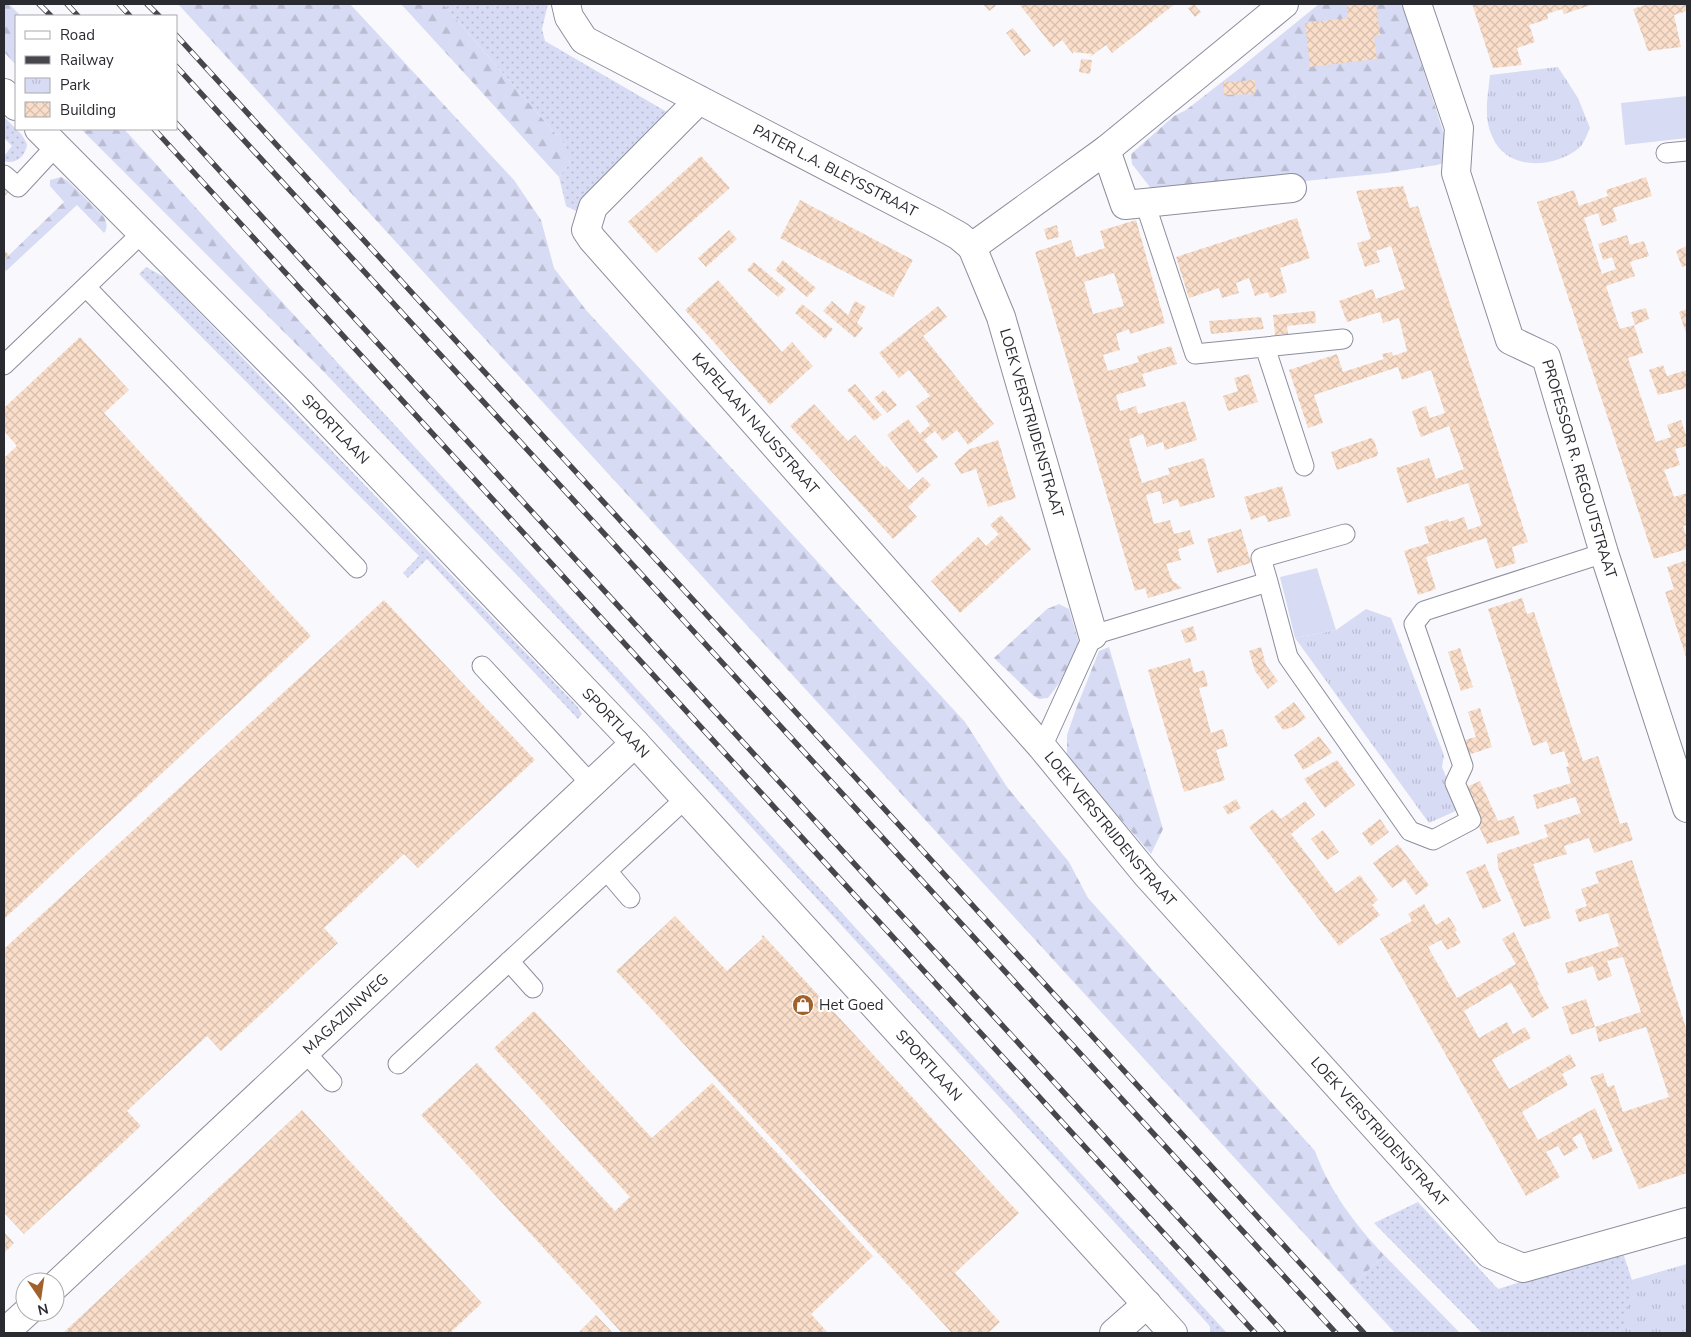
<svg xmlns="http://www.w3.org/2000/svg" width="1691" height="1337" font-family="'Nunito Sans',sans-serif">
  <style>
    .grass { fill: url(#grass-dots) }
    .forest { fill: url(#forest-firs) }
    .park { fill: url(#park-tufts) }
    .garden { fill: #d8dbf4 }
    .building { fill: url(#building-cross-hatch); fill-rule: evenodd }
    .lines { fill: none; stroke-linecap: round; stroke-linejoin: round }
    .service-casing { stroke: #8c8e9d; stroke-width: 21 }
    .minor-casing { stroke: #8c8e9d; stroke-width: 30 }
    .tertiary-casing { stroke: #8c8e9d; stroke-width: 30 }
    .service { stroke: #fff; stroke-width: 19 }
    .minor { stroke: #fff; stroke-width: 28 }
    .tertiary { stroke: #fff; stroke-width: 28 }
    .rail-casing { stroke: #46464c; stroke-width: 5.5 }
    .rail { stroke: #fff; stroke-width: 4; stroke-dasharray: 11; stroke-linecap: butt }
    .labels { text-anchor: middle; dominant-baseline: central; stroke-width: 4.5; stroke-linejoin: round; paint-order: stroke }
    .street-label { font-size: 15px; fill: #2a2a31; stroke: #fff }
    .poi-label { font-size: 15px; fill: #2a2a31; stroke: #fff; text-anchor: start }
  </style>
  <defs>
    <pattern id="grass-dots" width="8" height="8" patternUnits="userSpaceOnUse" patternTransform="scale(1.25)"><rect width="8" height="8" fill="#d8dbf4"/><path d="M2 2h.1M6 6h.1" fill="none" stroke="#babcd2" stroke-width="1.8" stroke-linecap="round"/></pattern>
    <pattern id="forest-firs" width="22" height="20" patternUnits="userSpaceOnUse" patternTransform="scale(1.25)"><rect width="22" height="20" fill="#d8dbf4"/><path d="M5 1l3.5 6h-7zM16 11l3.5 6h-7z" fill="#babcd2"/></pattern>
    <pattern id="park-tufts" width="24" height="20" patternUnits="userSpaceOnUse" patternTransform="scale(1.25)"><rect width="24" height="20" fill="#d8dbf4"/><path d="M3 7l-1-3M5 7V3M7 7l1-3M15 17l-1-3M17 17v-4M19 17l1-3" fill="none" stroke="#babcd2"/></pattern>
    <pattern id="building-cross-hatch" width="8" height="8" patternUnits="userSpaceOnUse" patternTransform="scale(1.25)"><rect width="8" height="8" fill="#fadeca"/><path d="M0 0l8 8M0 8l8-8" fill="none" stroke="#d6bfae"/></pattern>
  </defs>
  <rect width="100%" height="100%" fill="#f9f9fd"/>
  <path class="grass" d="M443,4h105l-6,25 3,12 122,71 -87,101 -14,-7 -7,-29 11,-14 -5,-18z
    M4,117l18,18 5,9c-1,12 -11,21 -23,17v-5l8,-10 -8,-8z
    M146,267l20,11 411,428 5,8 -4,5 -151,-160 -19,19 -5,-5 16,-17 -280,-282z
    M337,362l890,971h-17v-6l-2,-3 -605,-658 -278,-293z
    M1418,1202l80,87 124,-39 10,30 55,-16v69h-205l-108,-110z
    M1384,1255l76,78h-65l-43,-47z"/>
  <path class="forest" d="M4,4h5l12,12h-5v49l-12,-13z
    M178,4h172l164,176 27,40 13,48 32,42 379,412 42,65 62,75 19,36 227,253c15,41 40,73 69,104l-32,31z
    M401,4h42l122,141 4,9 1,9 -11,14z
    M1319,4h83l44,136 1,22 -10,3 -51,8 -211,21 -22,-3 -21,-27 -1,-10 43,-38 12,-6 54,-42z
    M81,129h43l213,233 -12,11z
    M61,177l7,4 35,35c4,6 5,12 1,17l-27,-28 -71,66 -2,-2v-9l60,-58 -14,-16v-6z
    M1059,604l10,5 11,37 4,4 -36,48 -9,1 -5,-3 -40,-38 53,-49z
    M1109,647l54,182 -12,25 -53,-61 -21,-19 -10,-16v-23l9,-26 23,-58z"/>
  <path class="park" d="M1558,67l20,31 12,30c-3,6 -6,16 -11,20 -26,21 -73,23 -87,-12 -9,-19 -4,-41 -2,-61z
    M1366,609l25,9 53,137 -2,12 18,42 -31,14 -134,-185 41,-8z
    M1687,1264v69h-61l-2,-1 8,-52z"/>
  <path class="garden" d="M1687,96v42l-62,7 -4,-42z
    M1317,568l19,62 -41,8 -15,-61z"/>
  <path class="building" d="M983,4h11l2,2 -7,5z
    M1019,4h156l-63,49 -6,-8 -16,12 2,-3 -19,-2v2l-11,-14 -9,7z
    M1194,4l7,8 -6,5 -7,-9z
    M1347,4h29l4,31 -6,1 3,23 -67,8 -5,-44 43,-5z
    M1472,4h122l-30,10 -2,-5 -15,5 1,5 -19,6 6,17 -18,6 5,17 -29,3z
    M1648,4h39v7l-13,4 7,32 -33,4 -15,-42z
    M1013,28l18,23 -7,5 -18,-23z
    M1081,59l11,1 -2,14 -11,-2z
    M1255,80v14l-31,1 -1,-13z
    M701,156l29,32 -74,65 -28,-31z
    M1646,177l6,19 -39,12 4,13 -15,5 -4,-13 -14,5 18,56 14,-5 -4,-12 -9,3 -5,-16 29,-9 3,10 14,-4 5,15 -19,6 5,14 -29,10 14,43 14,-4 9,28 -15,5 28,84 15,-5 -4,-12 14,-5 6,18v8l-12,3 5,16 -16,5 10,27 13,-4v32l-4,1 4,12v11l-33,10 -117,-357 37,-12 5,16 29,-10 -2,-6z
    M1403,186l7,22 8,-2 110,336 -16,5 4,16 -20,6 -10,-31 -60,19 10,32 -18,6 -14,-44 25,-8 -5,-16 24,-8 1,3 15,-5 4,13 14,-5 -14,-42 -61,20 -11,-35 33,-10 7,21 28,-10 -15,-43 -28,11 -5,-14 -4,-12 14,-5 4,12 15,-5 -14,-43 -29,10 -4,-13 -84,28 9,28 -15,5 -19,-58 48,-16 6,18 41,-13 -2,-5 10,-2 1,4 14,-5 -8,-33 -16,5 -3,-11 -33,10 -8,-21 34,-12 3,10 29,-10 -14,-43 -15,5 4,11 -15,5 -8,-24 14,-4 -15,-48z
    M4,187l5,4 -5,6z
    M800,200l113,60 -20,37 -113,-59z
    M1297,218l13,40 -30,10 7,24 -17,6 -2,-6 -13,4 -6,-18 -13,5 3,10 -17,5 -3,-10 -30,10 -13,-41z
    M1136,220l29,103 -35,11 -1,-5 -13,5 4,16 -17,5 5,16 31,-9 -2,-6 34,-10 6,18 -35,10 4,12 -30,9 4,16 16,-5 2,8 47,-13 12,39 -32,10 -2,-8 -16,5 -4,-13 -14,5 13,44 28,-9 -2,-6 36,-10 11,39 -35,10 -2,-8 -15,5 -3,-13 -14,4 8,29 16,-4 4,14 16,-4 4,14 -16,5 3,11 -15,4 6,16 10,8 -34,10 -3,-10 -10,3 -100,-339 36,-12 5,17 29,-9 -5,-17zM1114,273l10,33 -31,8 -9,-32z
    M1057,225l2,12 -12,3 -3,-11z
    M729,230l8,9 -31,28 -8,-9z
    M1687,246v19l-5,2 -6,-16z
    M4,250l5,5 -5,5z
    M783,260l33,28 -9,9 -32,-27z
    M754,262l32,27 -8,8 -31,-27z
    M718,280l64,72 10,-10 21,24 -43,39 -85,-95z
    M832,301l16,14 7,-14 11,6 -9,16 6,5 -8,10 -32,-27z
    M802,304l31,25 -8,10 -30,-26z
    M938,306l9,11 -24,19 71,88 -26,21 -11,-15 -14,11 -8,-10 -11,9 14,17 -21,16 -30,-38 21,-16 12,15 10,-9 -14,-19 14,-10 -21,-26 -10,8 -20,-25z
    M1646,308l3,11 -14,6 -4,-13z
    M1687,309v27l-8,-24z
    M1315,311l1,12 -29,3 1,8 -13,1 -2,-20z
    M1261,317l3,12 -53,5 -2,-13z
    M80,337l49,53 -25,23 207,223 -307,283v-461l13,-12 -13,-15v-23z
    M1663,365l4,11 20,-6v18l-29,7 -9,-25z
    M1249,374l9,28 -30,9 -5,-15 15,-5 -4,-13z
    M855,384l27,31 -8,6 -27,-31z
    M884,390l13,15 -10,8 -13,-15z
    M814,404l34,37 7,-6 30,33 1,-2 23,24 14,-13 8,8 -23,22 9,10 -24,22 -103,-113z
    M1371,438l3,2 4,13 -1,3 -40,14 -6,-18z
    M998,440l18,58 -28,9 -12,-38 -15,5 -7,-11 16,-14z
    M1282,486l9,30 -23,6 -3,-7 -14,5 -7,-23z
    M1001,515l30,34 -71,64 -29,-32 47,-44 8,9 13,-12 -9,-9z
    M1241,529l10,34 -34,10 -10,-34z
    M1687,560v100l-22,-68 9,-3 -7,-22z
    M1522,598l5,16 7,-2 49,149 15,-5 22,68 7,-2 6,18 -39,13 -5,-15 -25,8 3,8 -34,10 18,54 -27,9 -26,-60 -1,-13 51,-17 -4,-12 37,-12 -6,-16 -38,12 -4,-14 38,-12 -5,-16 3,-1 -5,-15 -13,4 -4,-14 -14,5 -45,-137z
    M384,600l151,160 -117,108 -14,-14 -80,74 14,15 -117,108 -14,-15 -80,75 14,15 -117,108 -20,-21v-264z
    M1193,626l4,14 -12,3 -4,-13z
    M1261,647l5,18 12,16 -10,8 -13,-18 -6,-20z
    M1460,648l13,39 -12,4 -13,-39z
    M1190,658l4,15 10,-3 4,16 -9,2 12,45 12,-4 5,17 -12,4 9,30 -41,12 -36,-122z
    M1294,702l12,16 -13,9 -10,3 -9,-13z
    M1480,708l12,39 -24,8 -4,-15 12,-3 -8,-25z
    M1319,736l13,17 -29,17 -9,-15z
    M1337,760l18,25 -30,23 -21,-29z
    M1480,781l18,40 16,-5 6,18 -33,10 -25,-55z
    M1236,799l5,9 -13,7 -5,-8z
    M1305,801l10,14 -24,19 45,59 24,-18 18,25 -6,5 8,10 -41,31 -90,-119 24,-18 8,10z
    M1380,819l9,13 -18,14 -9,-13z
    M1323,830l16,22 -12,8 -16,-21z
    M1398,844l31,41 -13,10 -11,-16 -13,9 -19,-25z
    M1632,860l55,171v142l-48,16 -49,-112 13,-4 5,14 6,-2 9,27 46,-15 -23,-70 -47,15 -4,-15 46,-15 -18,-55 -16,4 5,15 -14,5 -5,-15 -25,8 -3,-11 54,-17 -11,-33 -29,9 -4,-12 12,-4 -6,-17 18,-6 -4,-11z
    M1485,864l16,37 -18,8 -17,-37z
    M1424,904l12,21 13,-8 8,13 -2,2 6,11 -14,7 -6,-10 -13,7 29,51 59,-34 -14,-25 12,-7 25,53 -2,1 12,22 -17,10 -21,-35 -47,28 15,27 28,-16 6,12 12,-7 6,11 -39,22 17,29 61,-35 6,12 -14,8 6,11 -46,27 16,28 57,-32 18,43 -20,9 -12,-27 -9,5 6,10 -14,8 -6,-10 -12,6 14,25 -34,19 -146,-257 32,-18 -4,-7z
    M675,916l52,55 36,-33 -2,-2 2,-1 256,278 -64,60 45,49 -12,11h-36l-336,-362z
    M1586,999l9,28 -24,8 -9,-28z
    M534,1011l118,127 60,-55 161,173 -62,58 17,19h-206l-201,-218 56,-52 138,148 15,-14 -136,-149z
    M302,1110l180,193 -32,30h-387z
    M4,1232l10,11 -10,10z
    M596,1315l17,18h-35z"/>
  <g class="lines">
    <g class="service-casing">
      <path id="service" d="M1666,153l21,-2
        M4,175l14,12 38,-41
        M1145,203l50,151 148,-15
        M86,287l271,281
        M1265,347l39,119
        M4,365l138,-132
        M1268,582l-7,-24 84,-24
        M482,666l109,118
        M1042,747l51,-112 175,-53 20,75 122,174 23,9 38,-20 -16,-37 8,-17 -49,-142 10,-13 180,-58
        M607,871l23,27
        M509,961l24,27
        M305,1052l27,30
        M398,1064l287,-265"/>
    </g>
    <g class="minor-casing">
      <g id="minor">
        <path id="s1" d="M566,4l3,13 15,23 350,182 25,14 13,11 134,-97 178,-146"/>
        <path id="s2" d="M1417,4l42,124 -3,45 54,167 36,17 58,196 83,255"/>
        <path id="s3" d="M699,100l-106,107 -7,23 6,9 450,508 105,128 343,379 33,14 164,-46"/>
        <path d="M1106,150l19,55 167,-17"/>
        <path id="s4" d="M972,247l29,70 92,318"/>
        <path id="s5" d="M55,1286l580,-543"/>
        <path d="M4,1333l23,-21"/>
        <path d="M1114,1333l33,-29"/>
      </g>
    </g>
    <g class="tertiary-casing">
      <g id="tertiary">
        <path d="M4,93l12,13"/>
        <path id="s6" d="M39,129l260,262 336,352 538,590"/>
      </g>
    </g>
    <use href="#service" class="service"/>
    <use href="#minor" class="minor"/>
    <use href="#tertiary" class="tertiary"/>
    <g class="rail-casing">
      <path id="rail" d="M39,4l12,12
        M67,4l11,12
        M119,4l11,12
        M147,4l12,12
        M176,35l1188,1298
        M176,66l1160,1267
        M176,123l1108,1210
        M154,129l1101,1204"/>
    </g>
    <use href="#rail" class="rail"/>
  </g>
  <defs>
    <g id="shop-disc" transform="scale(1.125)"><circle r="9.5" fill="#a1612a" stroke="#fff"/><path d="M-5-2.5h2.3a2.7 3.5 0 0 1 5.4 0H5L5.5 6h-11ZM-1.5-2.5h3a1.5 2.3 0 0 0-3 0Z" fill="#fff"/></g>
  </defs>
  <g fill-rule="evenodd">
    <use href="#shop-disc" x="803" y="1005"/>
  </g>
  <g class="labels">
    <g class="street-label">
      <text stroke="none"><textPath href="#s1" startOffset="324">PATER L.A. BLEYSSTRAAT</textPath></text>
      <text stroke="none"><textPath href="#s3" startOffset="432">KAPELAAN NAUSSTRAAT</textPath></text>
      <text stroke="none"><textPath href="#s4" startOffset="186">LOEK VERSTRIJDENSTRAAT</textPath></text>
      <text stroke="none"><textPath href="#s6" startOffset="422">SPORTLAAN</textPath></text>
      <text stroke="none"><textPath href="#s2" startOffset="508">PROFESSOR R. REGOUTSTRAAT</textPath></text>
      <text stroke="none"><textPath href="#s6" startOffset="828">SPORTLAAN</textPath></text>
      <text stroke="none"><textPath href="#s3" startOffset="971">LOEK VERSTRIJDENSTRAAT</textPath></text>
      <text stroke="none"><textPath href="#s5" startOffset="398">MAGAZIJNWEG</textPath></text>
      <text stroke="none"><textPath href="#s6" startOffset="1292">SPORTLAAN</textPath></text>
      <text stroke="none"><textPath href="#s3" startOffset="1376">LOEK VERSTRIJDENSTRAAT</textPath></text>
    </g>
    <g class="poi-label">
      <text x="819" y="1005">Het Goed</text>
    </g>
  </g>
  <rect width="1691" height="1337" fill="none" stroke="#2a2a31" stroke-width="10"/>
  <rect x="15" y="15" width="162" height="115" fill="#ffffff" stroke="#aaaaad"/>
  <rect x="25" y="31" width="25" height="8" fill="#ffffff" stroke="#aaaaad"/>
  <text x="60" y="40" font-size="15" fill="#2a2a31">Road</text>
  <rect x="25" y="56" width="25" height="8" fill="#46464c" stroke="#aaaaad"/>
  <text x="60" y="65" font-size="15" fill="#2a2a31">Railway</text>
  <rect x="25" y="78" width="25" height="15" fill="url(#park-tufts)" stroke="#aaaaad"/>
  <text x="60" y="90" font-size="15" fill="#2a2a31">Park</text>
  <rect x="25" y="102" width="25" height="15" fill="url(#building-cross-hatch)" stroke="#aaaaad"/>
  <text x="60" y="115" font-size="15" fill="#2a2a31">Building</text>
  <g transform="translate(40 1297) rotate(167)"><circle r="24" fill="#ffffff" stroke="#aaaaad"/>
  <path d="M0-4L9 19L0 12L-9 19Z" fill="#a1612a"/>
  <text y="-8" font-size="14" font-weight="bold" text-anchor="middle" fill="#2a2a31">N</text>
  </g>
</svg>
